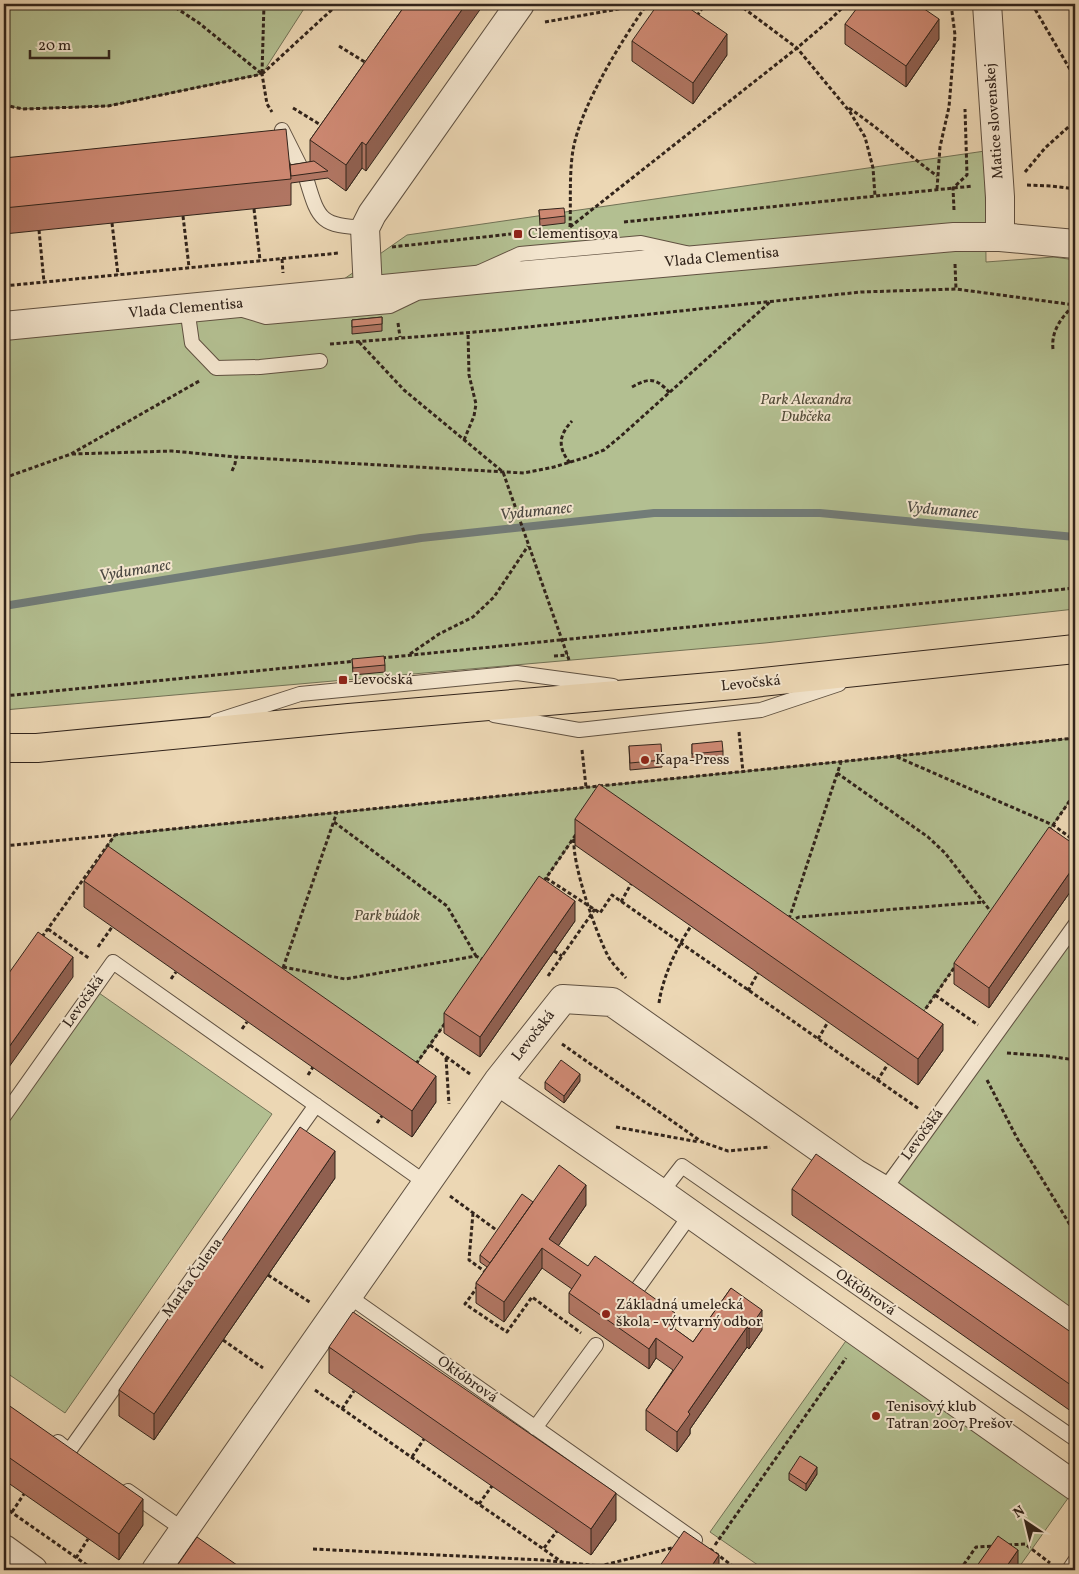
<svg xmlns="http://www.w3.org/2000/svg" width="1079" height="1574" font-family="Vollkorn,serif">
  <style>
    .green { fill: #b3bf91; stroke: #727256 }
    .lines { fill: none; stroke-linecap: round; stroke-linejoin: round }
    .stream { stroke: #727c78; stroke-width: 8 }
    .service-casing { stroke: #605141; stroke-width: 16 }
    .minor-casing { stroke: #605141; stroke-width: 30 }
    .tertiary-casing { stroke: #605141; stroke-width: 30 }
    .primary-casing { stroke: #32241b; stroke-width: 30 }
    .path { stroke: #32241b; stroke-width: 3; stroke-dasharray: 4 2.5; stroke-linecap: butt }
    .service { stroke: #f3e5ce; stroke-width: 14 }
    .minor { stroke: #f3e5ce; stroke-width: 28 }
    .tertiary { stroke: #f3e5ce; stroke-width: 28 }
    .primary { stroke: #ecd7b4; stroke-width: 28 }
    .wall { fill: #b17663; stroke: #32241b }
    .shaded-wall { fill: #906050; stroke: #32241b }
    .building { fill: #ce8973; stroke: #32241b }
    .poi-dot { fill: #8f2418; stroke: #f3e5ce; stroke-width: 2 }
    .labels { text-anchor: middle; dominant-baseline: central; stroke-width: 4; stroke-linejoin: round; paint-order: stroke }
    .street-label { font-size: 15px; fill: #32241b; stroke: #f3e5ce }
    .poi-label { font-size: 15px; fill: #32241b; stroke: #f3e5ce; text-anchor: start }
    .park-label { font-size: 15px; font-style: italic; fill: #524b38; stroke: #f3e5ce }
    .water-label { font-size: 16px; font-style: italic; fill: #4c4942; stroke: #f3e5ce }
  </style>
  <rect width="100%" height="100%" fill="#ecd7b4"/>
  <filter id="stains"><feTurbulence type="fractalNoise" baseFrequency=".004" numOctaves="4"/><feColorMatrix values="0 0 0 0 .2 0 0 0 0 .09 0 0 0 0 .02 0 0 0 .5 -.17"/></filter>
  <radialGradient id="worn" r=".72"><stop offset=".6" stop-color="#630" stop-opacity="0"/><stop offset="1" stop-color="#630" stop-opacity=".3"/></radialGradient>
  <path class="green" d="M4,4h303l-45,70 -154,32 -85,3 -19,-4z
    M985,151l1,111 68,-5 21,3v349l-310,34 -761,67v-383l320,-34 83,-58z
    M1075,738v55l-154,222 -317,-220 -190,273 -310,-218 11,-15z
    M1075,932v385l-193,-138z
    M99,993l173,121 -207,299 -61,-42v-246z
    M848,1338l223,156 -54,76h-252l-55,-38z"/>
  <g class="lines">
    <path class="stream" d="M4,606l417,-68 233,-25h166l255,24"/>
    <g class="service-casing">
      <path id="service" d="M282,130l20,40
        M307,181c12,41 15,44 58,47
        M480,272l40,-18 121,-11 45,10
        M187,308l5,35 24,25 44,-1 60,-6
        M243,310l23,7 124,-11 25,-12
        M494,715l85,15 182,-20 78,-26
        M216,721l84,-27 217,-21 96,13
        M4,1116l109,-154 313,221
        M884,1190l191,-265
        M661,1193l21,-27 393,273
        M635,1292l56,-78
        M347,1295l348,245
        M535,1428l61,-83
        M58,1442l11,9 247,-346
        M128,1491l56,39
        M1069,1570l6,-9"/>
    </g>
    <g class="minor-casing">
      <path id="minor" d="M987,4l13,193v40
        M368,291l-3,-63 7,-14 148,-210
        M498,1081l163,112 414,293
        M4,1549l29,21
        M156,1570l342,-489 65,-82 49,3 243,171 29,17 191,138"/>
    </g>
    <g class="tertiary-casing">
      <path id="tertiary" d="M4,326l523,-51 427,-38h46l75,7"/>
    </g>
    <g class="primary-casing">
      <path id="primary" d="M4,748h33l312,-30 385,-33 341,-36"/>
    </g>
    <path class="path" d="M170,4l29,19 63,51
      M399,4l8,5
      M738,4l59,44 53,64 15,25 8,31 2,28
      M1032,4l43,74
      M697,16l8,-12
      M545,22l102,-18
      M339,46l29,18
      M262,73l2,-69
      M262,74l76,-70
      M4,105l19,4 85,-3 154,-32 5,30 5,8
      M293,108l31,19
      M849,108c31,21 58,46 88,68
      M1025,172l20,-24 30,-27
      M1027,185l24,1 24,3
      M937,189l3,-42 9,-40 6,-72 -4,-31
      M254,209l6,51
      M954,210l-1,-22 14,-13 -2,-66
      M183,216l6,51
      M624,222l349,-36
      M112,223l6,52
      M570,227l227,-179 34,-29 15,-15
      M570,227c1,-26 -1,-52 3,-77 8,-45 48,-108 74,-146
      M39,230l5,52
      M392,247l119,-13
      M282,259l1,14
      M955,264l1,25
      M4,286l335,-33
      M398,323l2,14
      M359,342l45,48 99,82 66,188
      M330,344l169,-14 362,-38 95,-3 119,16
      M1053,349c-2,-18 8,-31 21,-44
      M632,387c18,-10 24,-9 38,6
      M464,440l10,-24 2,-12 -7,-29 -1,-43
      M72,454l100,-3 64,6 288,16 30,-6 33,-10 17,-7 17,-14 149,-134
      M570,463c-13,-16 -11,-28 2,-42
      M232,471l3,-7 1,-7
      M4,478l67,-24 130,-74
      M410,654l29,-20 34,-17 21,-20 34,-51
      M554,656l14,-1
      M382,658l693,-70
      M4,696l352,-35
      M739,732l4,40
      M582,750l4,37
      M897,757l156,68 22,16
      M837,773l91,64 17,16 47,60
      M334,822l113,84 29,50
      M1049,831l26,-38
      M574,839c-2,25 21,91 33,115 4,9 13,17 19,24
      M4,846l1071,-108
      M546,878l54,35 12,-18 307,214
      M544,881l33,-48
      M621,902l10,-18
      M789,919l52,-157
      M790,921l9,-4 184,-15
      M48,929l42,30
      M42,937l73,-102
      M98,947l14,-20
      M554,951l8,5
      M283,967l62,12 131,-23 9,5
      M283,968l54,-156
      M548,976l47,-67
      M171,979l5,-7
      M748,991l10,-18
      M935,995l43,30
      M659,1003c4,-27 17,-54 32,-77
      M922,1014l34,-49
      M242,1029l5,-7
      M818,1039l10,-17
      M562,1044l140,98 26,9 42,-4
      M430,1045l40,29
      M1007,1053l41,3 27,4
      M446,1058l3,46
      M416,1064l30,-42
      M308,1075l5,-8
      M987,1080l30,58 58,95
      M877,1081l11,-17
      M377,1123l5,-7
      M616,1127l83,15
      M450,1196l49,36
      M473,1213l-4,47 18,13
      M268,1275l43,28
      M478,1286l-13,18 42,28 25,-35 49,36
      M223,1340l40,28
      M315,1390l247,172
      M342,1409l12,-18
      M412,1457l12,-18
      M479,1504l13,-18
      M4,1507l90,63
      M12,1512l12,-18
      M715,1545l131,-187
      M1008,1545l17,-1 25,19
      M544,1548l13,-17
      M313,1549l229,11 58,6 72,-18
      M710,1549l28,21
      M76,1558l12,-19
      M960,1570l16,-23 18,-1"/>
    <use href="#service" class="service"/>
    <use href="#minor" class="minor"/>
    <use href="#tertiary" class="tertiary"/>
    <use href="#primary" class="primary"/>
  </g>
  <path class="wall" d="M406,4l-40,167 -4,-3 -16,23 -18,-13 -37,5v22l-287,29v-76l286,7 20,-3v-22z
    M845,24l94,15 -33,48 -61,-43z
    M632,41l95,14 -34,49 -61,-43z
    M539,210l26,6v7l-25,3z
    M382,317v14l-30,3v-14z
    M352,659l33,6v7l-32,3z
    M692,744l31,7v7l-31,3z
    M629,746l33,14v7l-32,3z
    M575,819l368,231 -25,35 -343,-240z
    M1075,845v40l-86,123 -35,-24v-21z
    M84,881l352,221 -24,35 -328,-230z
    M575,921l-95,136 -36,-24v-20z
    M580,1081l-16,22 -19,-14v-7z
    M335,1178l-181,262 -35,-24v-26z
    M792,1189l283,146v79l-283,-199z
    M533,1202l53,3 -28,41 135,96 38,-54 31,42 -13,19 -2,-2 -57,82v5l-13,18 -31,-22v-20l27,-40 -17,-12 -7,11 -80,-56v-20l3,-4 -30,-21 -38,54 -28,-19v-20l11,-16 -7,-5v-7z
    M329,1347l287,173 -25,35 -262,-182z
    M4,1402l139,123 -24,35 -115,-80z
    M789,1473l28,1 -11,17 -17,-11z"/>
  <path class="shaded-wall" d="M466,4h18l-118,167v-26z
    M939,19v20l-33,48v-21z
    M727,34v21l-34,49v-21z
    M362,142v26l-16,23v-26z
    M1075,865v20l-86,123v-20z
    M575,901v20l-95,136v-20z
    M73,957v20l-69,97v-20z
    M943,1024v26l-25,35v-26z
    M580,1074v7l-16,22v-7z
    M436,1076v26l-24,35v-26z
    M335,1151v27l-181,262v-26z
    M586,1185v20l-34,50 -3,-16z
    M542,1248v20l-38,54v-20z
    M762,1310v20l-13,19v-20z
    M675,1313v20l-8,-10z
    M747,1327v20l-57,82v5l-13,18v-20l11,-20z
    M656,1338v20l-7,11v-20z
    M817,1467v7l-11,17v-7z
    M616,1493v27l-25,35v-26z
    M143,1499v26l-24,35v-26z
    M1018,1550v14l-4,6h-10z
    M719,1555v15h-10z"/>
  <path class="building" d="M406,4h60l-100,141 -4,-3 -16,23 -36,-25z
    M658,4h25l44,30 -34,49 -61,-42z
    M860,4h57l22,15 -33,47 -61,-42z
    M286,129l5,50 -287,29v-50z
    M314,161l14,10 -37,5 -1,-11z
    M564,208l1,8 -25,3 -1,-9z
    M382,317v7l-30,3v-7z
    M384,656l1,9 -32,3 -1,-9z
    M722,741l1,10 -31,3v-10z
    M661,744l1,16 -32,3 -1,-17z
    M599,784l344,240 -25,35 -343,-240z
    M1049,827l26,18v20l-86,123 -35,-25z
    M108,846l328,230 -24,35 -328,-230z
    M539,876l36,25 -95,136 -36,-24z
    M38,932l35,25 -69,97v-74z
    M561,1060l19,14 -16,22 -19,-14z
    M300,1127l35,24 -181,263 -35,-24z
    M816,1154l259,181v53l-283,-199z
    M559,1165l27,20 -37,54 39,27 7,-10 80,57 -8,10 26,19 38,-54 31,22 -13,19 -2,-2 -59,85 2,2 -13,18 -31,-22 37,-53 -27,-19 -7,11 -80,-56 12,-18 -39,-27 -38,54 -28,-19z
    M522,1194l11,8 -43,61 -10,-8z
    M353,1312l263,181 -25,36 -262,-182z
    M4,1402l139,97 -24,35 -115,-80z
    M800,1456l17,11 -11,17 -17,-11z
    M684,1531l35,24 -10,15h-52z
    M998,1536l20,14 -14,20h-30z
    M197,1537l47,33h-70z"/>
  <g class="poi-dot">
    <rect x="513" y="229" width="10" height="10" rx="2.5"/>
    <rect x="338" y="675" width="10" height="10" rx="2.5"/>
    <circle cx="645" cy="760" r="5"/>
    <circle cx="606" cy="1314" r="5"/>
    <circle cx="876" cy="1416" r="5"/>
  </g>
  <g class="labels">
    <g class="street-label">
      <text transform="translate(995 121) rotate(-94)">Matice slovenskej</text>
      <text transform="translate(722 258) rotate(-5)">Vlada Clementisa</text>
      <text transform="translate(186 309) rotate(-5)">Vlada Clementisa</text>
      <text transform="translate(751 684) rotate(-6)">Levočská</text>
      <text transform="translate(84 1002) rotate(-55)">Levočská</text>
      <text transform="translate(534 1036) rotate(-52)">Levočská</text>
      <text transform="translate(923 1135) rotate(-54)">Levočská</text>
      <text transform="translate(193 1278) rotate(-55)">Marka Čulena</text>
      <text transform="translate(865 1293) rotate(35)">Októbrová</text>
      <text transform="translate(467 1380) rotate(35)">Októbrová</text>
    </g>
    <g class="poi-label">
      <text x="528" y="234">Clementisova</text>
      <text x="353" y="680">Levočská</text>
      <text x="655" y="760">Kapa-Press</text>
      <text x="616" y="1305">Základná umelecká<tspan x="616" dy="17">škola - výtvarný odbor</tspan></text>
      <text x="886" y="1407">Tenisový klub<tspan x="886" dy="17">Tatran 2007 Prešov</tspan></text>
    </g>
    <g class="park-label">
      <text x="806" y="400">Park Alexandra<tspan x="806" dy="17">Dubčeka</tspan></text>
      <text x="387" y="916">Park búdok</text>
    </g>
    <g class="water-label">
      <text transform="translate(942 511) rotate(5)">Vydumanec</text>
      <text transform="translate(536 512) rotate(-6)">Vydumanec</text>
      <text transform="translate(135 571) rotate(-9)">Vydumanec</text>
    </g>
  </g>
  <rect width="1079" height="1574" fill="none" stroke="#ecd7b4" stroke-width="20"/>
  <rect x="5" y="5" width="1069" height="1564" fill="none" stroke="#32241b" stroke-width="2.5"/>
  <rect x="10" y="10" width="1059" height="1554" fill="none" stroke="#32241b"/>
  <g transform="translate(1026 1522) rotate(325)" stroke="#f3e5ce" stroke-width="4" paint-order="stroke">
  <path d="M0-4L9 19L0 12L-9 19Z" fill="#32241b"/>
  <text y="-8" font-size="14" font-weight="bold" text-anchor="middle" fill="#32241b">N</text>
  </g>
  <path d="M30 50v8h79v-8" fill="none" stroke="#32241b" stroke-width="2.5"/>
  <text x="38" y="50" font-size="15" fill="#32241b" stroke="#f3e5ce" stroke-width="4" paint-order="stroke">20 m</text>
  <rect width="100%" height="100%" filter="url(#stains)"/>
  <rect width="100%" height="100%" fill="url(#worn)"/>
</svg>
